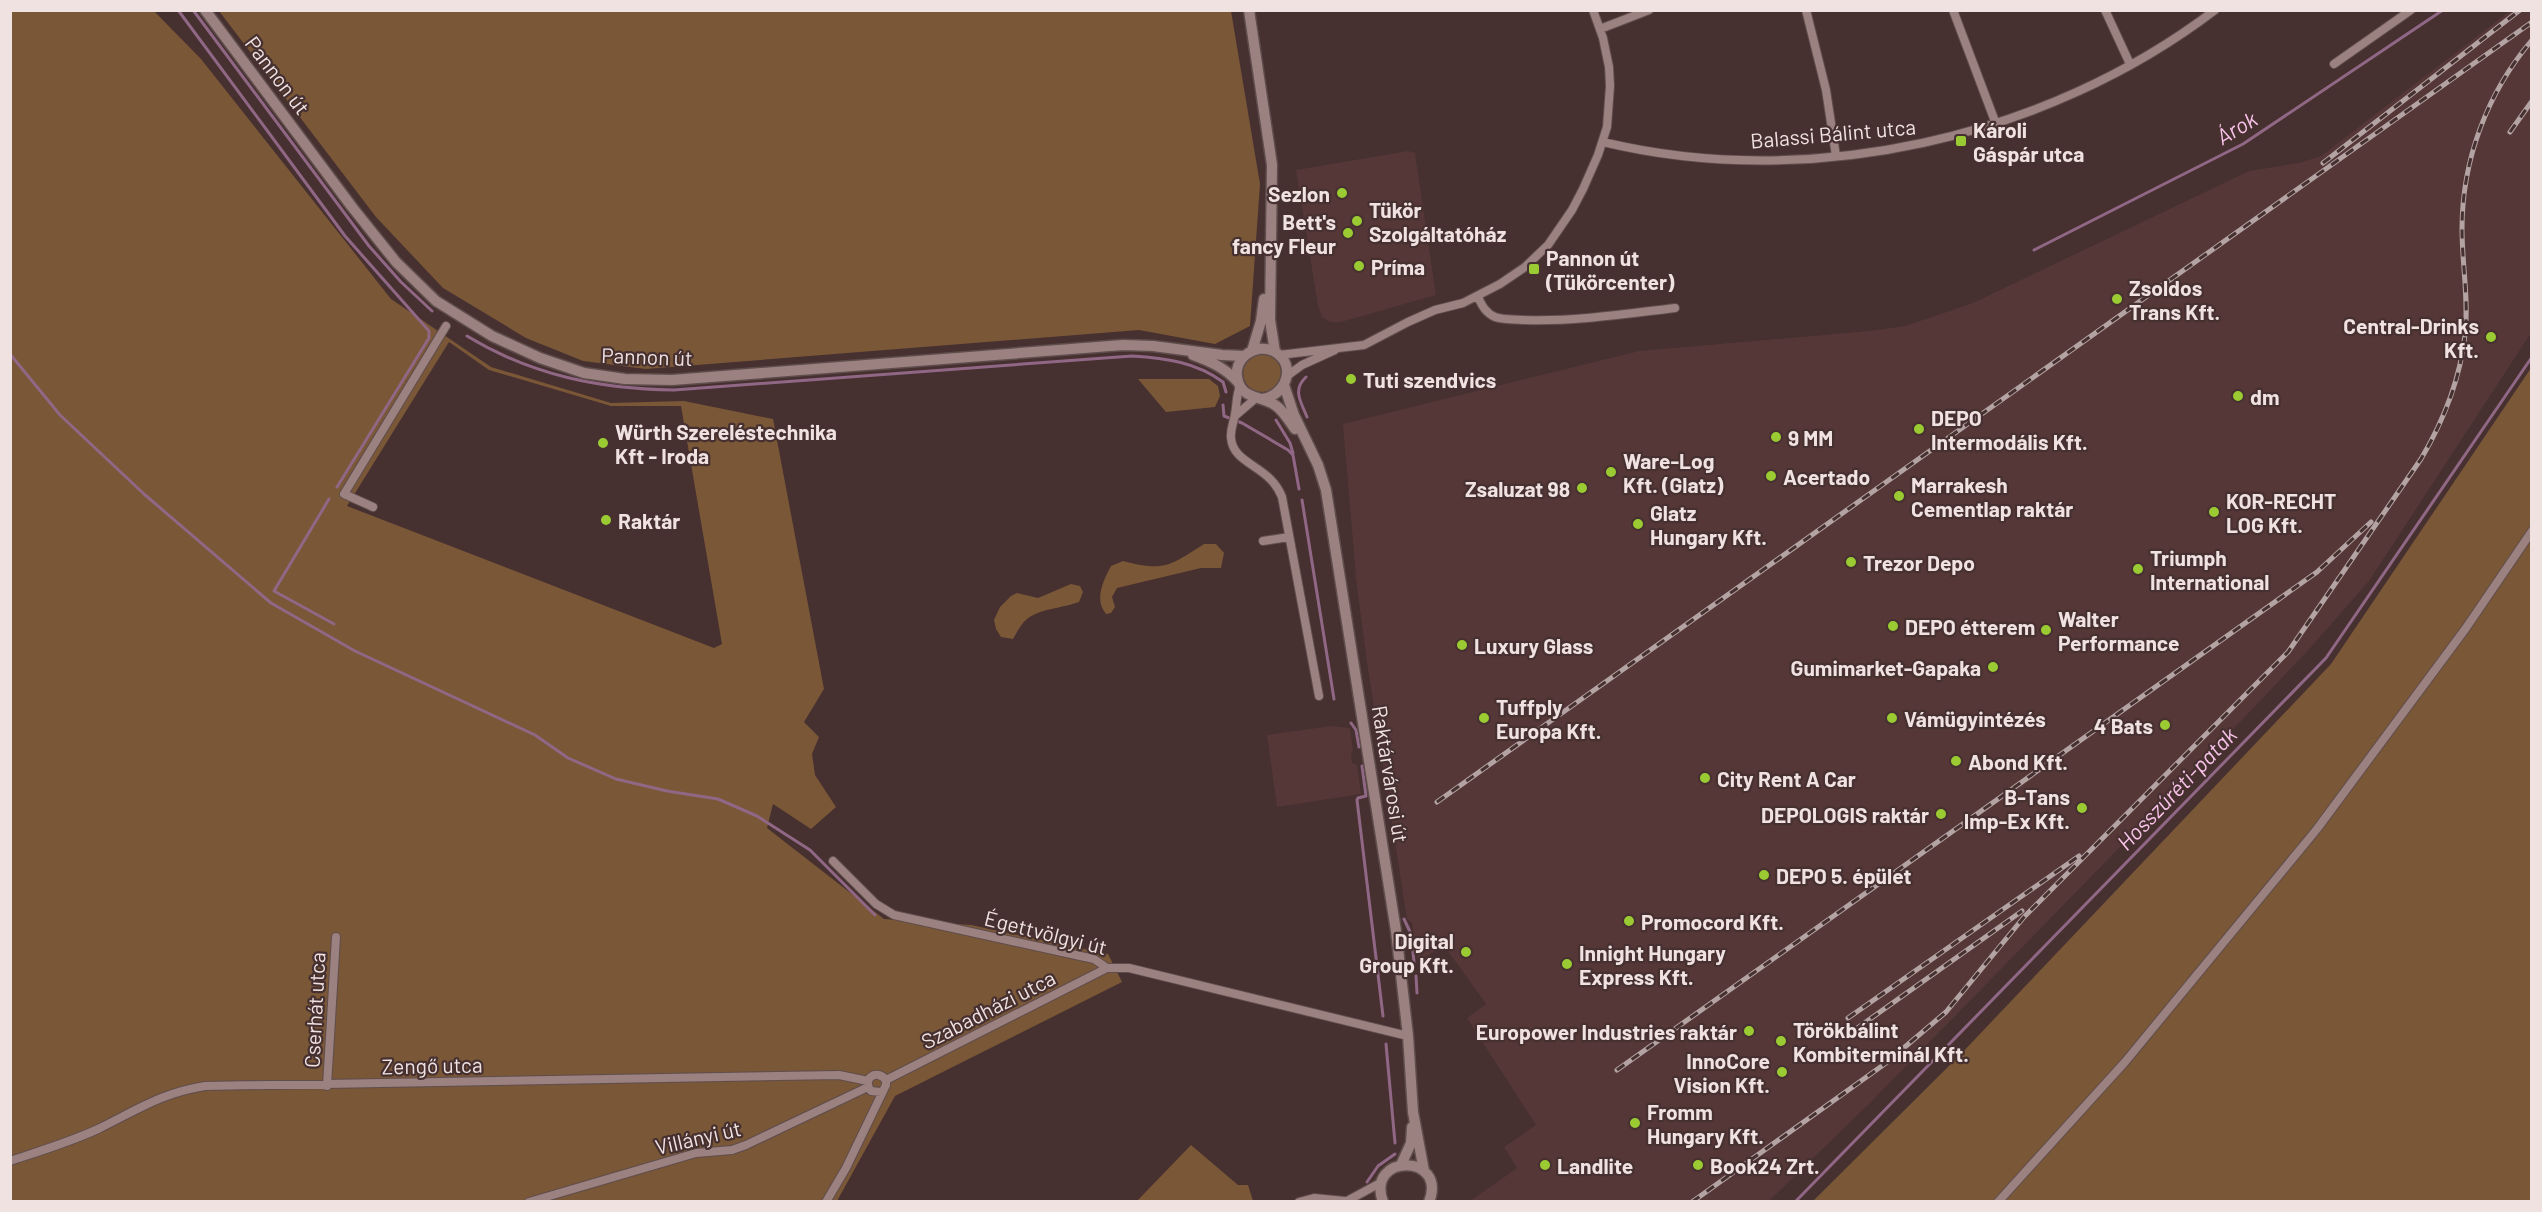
<svg xmlns="http://www.w3.org/2000/svg" width="2542" height="1212" font-family="Barlow,sans-serif">
  <style>
    .built { fill: #553737 }
    .green { fill: #7a5737; fill-rule: evenodd }
    .lines { fill: none; stroke-linecap: round; stroke-linejoin: round }
    .stream { stroke: #906784; stroke-width: 3 }
    .street-casing { stroke: #5f4d4c; stroke-width: 10 }
    .secondary-casing { stroke: #5f4d4c; stroke-width: 13 }
    .street { stroke: #9b8180; stroke-width: 8 }
    .secondary { stroke: #9b8180; stroke-width: 10 }
    .rail-casing { stroke: #b3a3a2; stroke-width: 5 }
    .rail { stroke: #463030; stroke-width: 3; stroke-dasharray: 9; stroke-linecap: butt }
    .poi-dot { fill: #9bcb33; stroke: #463030; stroke-width: 2 }
    .labels { text-anchor: middle; dominant-baseline: central; stroke-width: 4.5; stroke-linejoin: round; paint-order: stroke }
    .street-label { font-size: 21px; fill: #f0e2e1; stroke: #463030 }
    .poi-label { font-size: 21px; font-weight: bold; fill: #f0e2e1; stroke: #463030; text-anchor: start }
    .water-label { font-size: 22px; font-style: italic; fill: #f9c3e9; stroke: #463030 }
  </style>
  <rect width="100%" height="100%" fill="#463030"/>
  <path class="built" d="M2510,11h21v322l-162,248 -56,64 -145,153 -298,305 -101,98h-299l47,-33 -13,-21 32,-22 -69,-107 19,-14 -20,-28 -22,-30 -26,15 -6,-38 -5,-4 -41,-263 -10,-78 -13,-154 296,-73 230,-20 36,-5 68,-23 276,-132 50,-8 22,-7z
    M1408,151l7,2 21,142 -95,27h-11l-8,-5 -4,-11 -22,-136z
    M1331,726l19,2 3,23 -2,2 1,10 5,2 4,29 -84,13 -10,-72z"/>
  <path class="green" d="M11,11h143l47,48 190,240 100,68 120,36 73,-2 89,18 51,270 -20,33 15,15 -7,17 3,21 21,32 -25,22 -38,-25 -6,24 117,91 87,6 137,29 14,28 -227,114 -58,105h-826zM449,342l40,28 122,36h70l41,238 -8,4 -367,-142z
    M219,11h1012l29,173 -10,142 -35,18 -76,-14 -493,39 -63,-8 -57,-23 -83,-50 -67,-71z
    M1243 373a19 19 0 1 1 38 0a19 19 0 1 1-38 0Z
    M2531,368v833l-719,1 147,-146 372,-392z
    M1138,379h71l9,7 2,10 -5,11 -49,5z
    M1204,544h12l8,9 -3,15h-20l-84,20 -5,9 3,10 -4,6 -5,1c-12,-14 -3,-33 5,-48l12,-5c40,11 47,5 81,-17z
    M1071,584l9,2 3,6 -4,10c-16,6 -40,7 -52,17 -6,5 -10,13 -14,20l-12,-2 -5,-8 -2,-9 6,-13 11,-11 6,-3 21,5z
    M1191,1145l47,40h10l5,16h-116z"/>
  <g class="lines">
    <path class="stream" d="M178,10l167,226 84,95v7l-92,149
      M193,10l176,236 32,36 31,29
      M2034,250l209,-106 200,-134
      M467,336c64,39 132,53 207,54l458,-34c33,2 64,6 91,26l3,10
      M10,354l50,61 84,79 127,109 84,48 180,84 33,23 48,21 51,12 51,8 39,17 53,34 65,65
      M1306,377c-14,13 -5,25 1,40
      M1223,405l1,11 18,7 46,27 5,5 6,34
      M1276,420l14,23 3,10
      M329,499l-55,92 60,33
      M1302,500l32,199
      M1351,723l5,7 3,17
      M1362,766l4,30 -8,2 -1,2 26,216
      M1404,919l7,15
      M1412,943l2,19
      M1416,976l1,17
      M1386,1044l9,99
      M1367,1182l11,-16 17,-12
      M1795,1202l531,-544 206,-301"/>
    <g class="street-casing">
      <path id="street" d="M1806,10l20,80 10,66
        M1953,10l43,114
        M2105,10l25,54
        M1600,29l49,-19
        M2334,64l77,-54
        M1603,142c207,50 444,-4 612,-132
        M1478,297c4,9 8,16 17,20 8,3 19,2 28,3 50,2 102,-6 152,-12
        M1279,355l85,-10 44,-23 27,-12 28,-7 37,-19 25,-17 23,-22 24,-35 11,-21 15,-34 9,-28 3,-41 -1,-19 -6,-29 -10,-28
        M1287,376l15,-11 33,-15
        M1240,386c-4,10 -3,18 -5,28 -1,8 -5,15 -4,24 2,27 39,27 51,59l37,199
        M1235,416l21,-18
        M373,507l-29,-13 102,-168
        M1263,541l26,-4
        M833,861l43,43 18,11 200,44 13,9
        M886,1080l221,-112h22l279,68
        M327,1086l9,-149
        M881,1092l-10,-1c-10,-12 6,-23 15,-11
        M10,1161c30,-10 60,-19 88,-32 39,-19 63,-36 107,-43l634,-11 29,6
        M1347,1201l35,-19
        M529,1202l167,-49 36,-3 14,-5 122,-58
        M826,1202l20,-34 40,-83v-5
        M1299,1202l15,-4 31,3
        M1998,1202l127,-140 192,-233 149,-201 66,-97"/>
    </g>
    <g class="secondary-casing">
      <path id="secondary" d="M205,10l147,197 44,55 40,39 56,35 48,22 44,15 41,6 47,1 451,-35 30,1 69,9 22,1
        M1249,10l23,155 -2,155 5,32
        M1252,351l9,-30 3,-22
        M1193,355c17,6 32,13 45,27
        M1284,385l10,30 24,50 8,25 70,441 12,105 5,76 11,59
        M1262,399c23,-3 36,-33 13,-47 -19,-11 -44,7 -37,29 5,18 23,15 37,24 8,5 14,16 20,24
        M1401,1165l10,-22 1,-16
        M1383,1202c-18,-49 65,-49 46,0"/>
    </g>
    <use href="#street" class="street"/>
    <use href="#secondary" class="secondary"/>
    <g class="rail-casing">
      <path id="rail" d="M2510,132l22,-31
        M2323,163l197,-153
        M1437,802l1095,-780
        M1848,1018l231,-162
        M1856,1029l166,-118
        M1617,1070l700,-498 54,-50
        M1692,1202l194,-139 60,-51 78,-95 264,-265 133,-193c23,-39 39,-79 44,-124 4,-36 -3,-70 -3,-106 0,-69 25,-136 70,-189"/>
    </g>
    <use href="#rail" class="rail"/>
  </g>
  <g class="poi-dot">
    <rect x="1955" y="135" width="12" height="12" rx="3"/>
    <circle cx="1342" cy="193" r="6"/>
    <circle cx="1357" cy="221" r="6"/>
    <circle cx="1348" cy="233" r="6"/>
    <circle cx="1359" cy="266" r="6"/>
    <rect x="1528" y="263" width="12" height="12" rx="3"/>
    <circle cx="2117" cy="299" r="6"/>
    <circle cx="2491" cy="337" r="6"/>
    <circle cx="1351" cy="379" r="6"/>
    <circle cx="2238" cy="396" r="6"/>
    <circle cx="1919" cy="429" r="6"/>
    <circle cx="1776" cy="437" r="6"/>
    <circle cx="603" cy="443" r="6"/>
    <circle cx="1611" cy="472" r="6"/>
    <circle cx="1771" cy="476" r="6"/>
    <circle cx="1582" cy="488" r="6"/>
    <circle cx="1899" cy="496" r="6"/>
    <circle cx="2214" cy="512" r="6"/>
    <circle cx="606" cy="520" r="6"/>
    <circle cx="1638" cy="524" r="6"/>
    <circle cx="1851" cy="562" r="6"/>
    <circle cx="2138" cy="569" r="6"/>
    <circle cx="1893" cy="626" r="6"/>
    <circle cx="2046" cy="630" r="6"/>
    <circle cx="1462" cy="645" r="6"/>
    <circle cx="1993" cy="667" r="6"/>
    <circle cx="1484" cy="718" r="6"/>
    <circle cx="1892" cy="718" r="6"/>
    <circle cx="2165" cy="725" r="6"/>
    <circle cx="1956" cy="761" r="6"/>
    <circle cx="1705" cy="778" r="6"/>
    <circle cx="2082" cy="808" r="6"/>
    <circle cx="1941" cy="814" r="6"/>
    <circle cx="1764" cy="875" r="6"/>
    <circle cx="1629" cy="921" r="6"/>
    <circle cx="1466" cy="952" r="6"/>
    <circle cx="1567" cy="964" r="6"/>
    <circle cx="1749" cy="1031" r="6"/>
    <circle cx="1781" cy="1041" r="6"/>
    <circle cx="1782" cy="1072" r="6"/>
    <circle cx="1635" cy="1123" r="6"/>
    <circle cx="1545" cy="1165" r="6"/>
    <circle cx="1698" cy="1165" r="6"/>
  </g>
  <g class="labels">
    <g class="street-label">
      <text transform="translate(278 75) rotate(53)">Pannon út</text>
      <text transform="translate(1833 133) rotate(-5)">Balassi Bálint utca</text>
      <text transform="translate(647 356) rotate(2)">Pannon út</text>
      <text transform="translate(1391 774) rotate(81)">Raktárvárosi út</text>
      <text transform="translate(1046 932) rotate(14)">Égettvölgyi út</text>
      <text transform="translate(988 1009) rotate(-27)">Szabadházi utca</text>
      <text transform="translate(314 1010) rotate(-87)">Cserhát utca</text>
      <text transform="translate(432 1065) rotate(-1)">Zengő utca</text>
      <text transform="translate(698 1137) rotate(-13)">Villányi út</text>
    </g>
    <g class="poi-label">
      <text x="1973" y="129">Károli<tspan x="1973" dy="24">Gáspár utca</tspan></text>
      <text x="1330" y="193" text-anchor="end">Sezlon</text>
      <text x="1369" y="209">Tükör<tspan x="1369" dy="24">Szolgáltatóház</tspan></text>
      <text x="1336" y="221" text-anchor="end">Bett's<tspan x="1336" dy="24">fancy Fleur</tspan></text>
      <text x="1546" y="257">Pannon út<tspan x="1546" dy="24">(Tükörcenter)</tspan></text>
      <text x="1371" y="266">Príma</text>
      <text x="2129" y="287">Zsoldos<tspan x="2129" dy="24">Trans Kft.</tspan></text>
      <text x="2479" y="325" text-anchor="end">Central-Drinks<tspan x="2479" dy="24">Kft.</tspan></text>
      <text x="1363" y="379">Tuti szendvics</text>
      <text x="2250" y="396">dm</text>
      <text x="1931" y="417">DEPO<tspan x="1931" dy="24">Intermodális Kft.</tspan></text>
      <text x="615" y="431">Würth Szereléstechnika<tspan x="615" dy="24">Kft - Iroda</tspan></text>
      <text x="1788" y="437">9 MM</text>
      <text x="1623" y="460">Ware-Log<tspan x="1623" dy="24">Kft. (Glatz)</tspan></text>
      <text x="1783" y="476">Acertado</text>
      <text x="1911" y="484">Marrakesh<tspan x="1911" dy="24">Cementlap raktár</tspan></text>
      <text x="1570" y="488" text-anchor="end">Zsaluzat 98</text>
      <text x="2226" y="500">KOR-RECHT<tspan x="2226" dy="24">LOG Kft.</tspan></text>
      <text x="1650" y="512">Glatz<tspan x="1650" dy="24">Hungary Kft.</tspan></text>
      <text x="618" y="520">Raktár</text>
      <text x="2150" y="557">Triumph<tspan x="2150" dy="24">International</tspan></text>
      <text x="1863" y="562">Trezor Depo</text>
      <text x="2058" y="618">Walter<tspan x="2058" dy="24">Performance</tspan></text>
      <text x="1905" y="626">DEPO étterem</text>
      <text x="1474" y="645">Luxury Glass</text>
      <text x="1981" y="667" text-anchor="end">Gumimarket-Gapaka</text>
      <text x="1496" y="706">Tuffply<tspan x="1496" dy="24">Europa Kft.</tspan></text>
      <text x="1904" y="718">Vámügyintézés</text>
      <text x="2153" y="725" text-anchor="end">4 Bats</text>
      <text x="1968" y="761">Abond Kft.</text>
      <text x="1717" y="778">City Rent A Car</text>
      <text x="2070" y="796" text-anchor="end">B-Tans<tspan x="2070" dy="24">Imp-Ex Kft.</tspan></text>
      <text x="1929" y="814" text-anchor="end">DEPOLOGIS raktár</text>
      <text x="1776" y="875">DEPO 5. épület</text>
      <text x="1641" y="921">Promocord Kft.</text>
      <text x="1454" y="940" text-anchor="end">Digital<tspan x="1454" dy="24">Group Kft.</tspan></text>
      <text x="1579" y="952">Innight Hungary<tspan x="1579" dy="24">Express Kft.</tspan></text>
      <text x="1793" y="1029">Törökbálint<tspan x="1793" dy="24">Kombiterminál Kft.</tspan></text>
      <text x="1737" y="1031" text-anchor="end">Europower Industries raktár</text>
      <text x="1770" y="1060" text-anchor="end">InnoCore<tspan x="1770" dy="24">Vision Kft.</tspan></text>
      <text x="1647" y="1111">Fromm<tspan x="1647" dy="24">Hungary Kft.</tspan></text>
      <text x="1557" y="1165">Landlite</text>
      <text x="1710" y="1165">Book24 Zrt.</text>
    </g>
    <g class="water-label">
      <text transform="translate(2236 127) rotate(-31)">Árok</text>
      <text transform="translate(2176 788) rotate(-46)">Hosszúréti-patak</text>
    </g>
  </g>
  <rect width="2542" height="1212" fill="none" stroke="#f0e2e1" stroke-width="24"/>
</svg>
